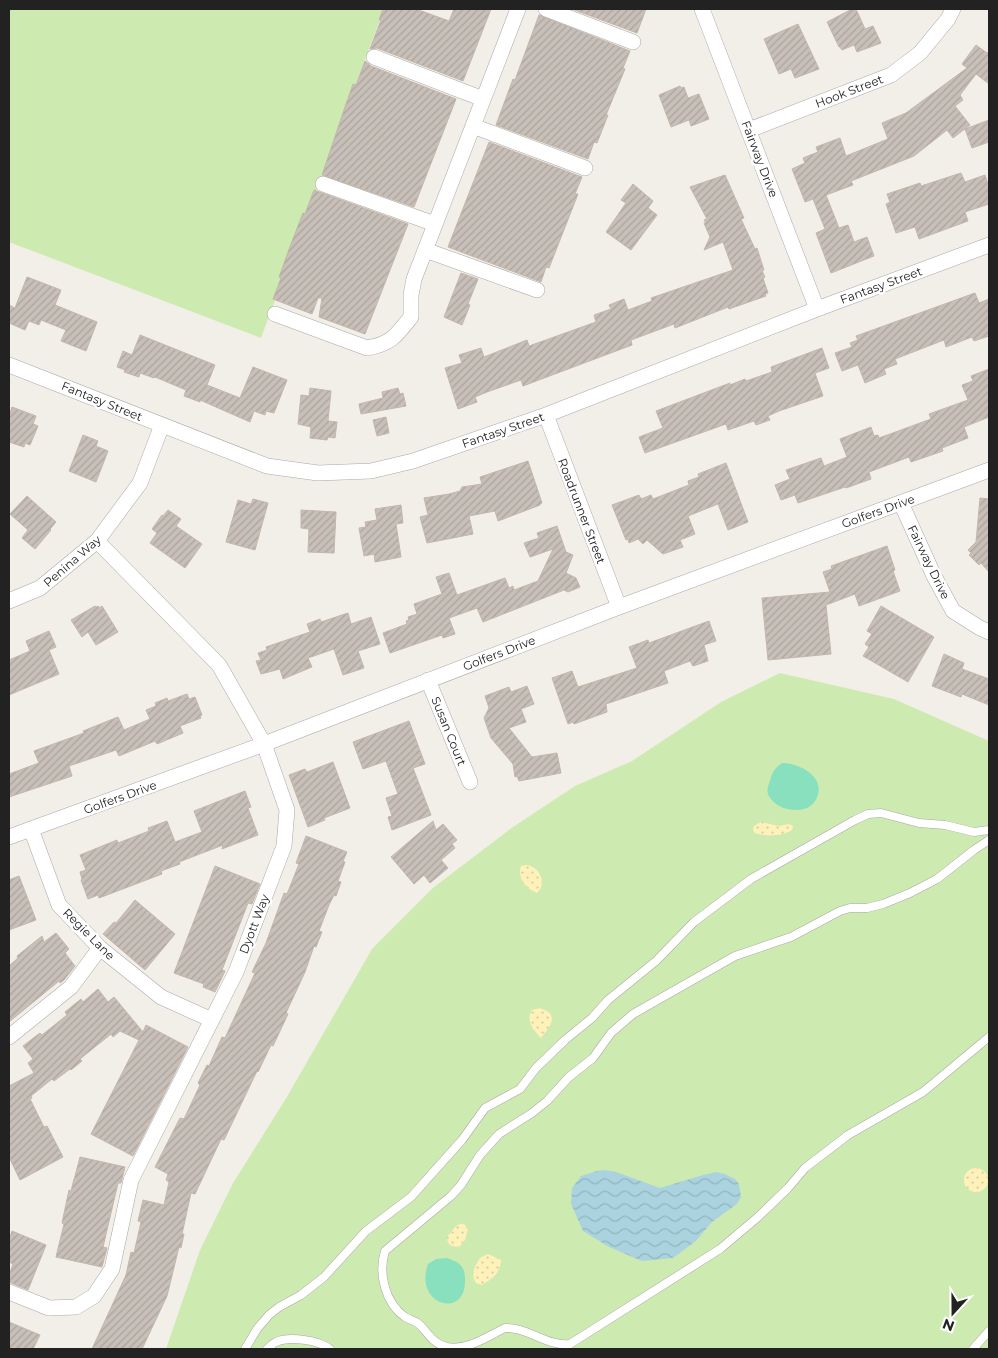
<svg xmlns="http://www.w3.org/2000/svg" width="998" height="1358" font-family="Montserrat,sans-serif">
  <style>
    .grass { fill: #cdebb0 }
    .sand { fill: url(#sand-dots) }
    .pitch { fill: #88e0be }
    .water { fill: url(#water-waves) }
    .building { fill: url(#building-hatch); stroke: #c4b6ab }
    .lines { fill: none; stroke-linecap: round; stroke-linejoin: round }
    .service-casing { stroke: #a9a9a9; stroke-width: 9 }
    .minor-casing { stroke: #a9a9a9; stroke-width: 16 }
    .service { stroke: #fff; stroke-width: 8 }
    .minor { stroke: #fff; stroke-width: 15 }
    .labels { text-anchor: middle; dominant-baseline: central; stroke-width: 5; stroke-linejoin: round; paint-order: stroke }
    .street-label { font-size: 12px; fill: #222; stroke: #fff }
  </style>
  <defs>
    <pattern id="sand-dots" width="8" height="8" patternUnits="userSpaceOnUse" patternTransform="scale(1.25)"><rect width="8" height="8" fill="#fff1ba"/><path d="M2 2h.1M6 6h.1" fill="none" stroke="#dacea0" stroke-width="1.8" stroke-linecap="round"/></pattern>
    <pattern id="water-waves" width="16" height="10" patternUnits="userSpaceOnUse" patternTransform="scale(1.25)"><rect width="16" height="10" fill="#aad3df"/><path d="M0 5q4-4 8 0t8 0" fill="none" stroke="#92b5bf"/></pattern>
    <pattern id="building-hatch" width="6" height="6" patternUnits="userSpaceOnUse" patternTransform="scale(1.25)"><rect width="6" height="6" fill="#c7bfb8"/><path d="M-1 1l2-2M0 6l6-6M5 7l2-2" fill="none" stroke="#aba49e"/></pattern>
  </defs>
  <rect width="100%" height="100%" fill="#f2efe9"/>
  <path class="grass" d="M9,9h375l-123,329 -252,-96z
    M780,673l114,26 95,42v608h-823l34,-99 33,-67 55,-88 84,-146 62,-62 79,-60 62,-41 57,-25 89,-59z"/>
  <path class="sand" d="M761,822l18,4 10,-2 4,2 -1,4c-8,6 -28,7 -37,3l-2,-3 1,-4z
    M526,865c13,1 22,18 11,28 -11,-4 -20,-15 -16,-27z
    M539,1008c22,6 11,18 2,30 -7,-8 -16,-16 -9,-28z
    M964 1180a12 12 0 1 1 24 0a12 12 0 1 1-24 0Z
    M462,1223l3,2 3,4 -3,11 -6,7c-7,0 -12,-2 -12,-10l9,-11z
    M488,1254l13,6c-1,14 -8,18 -19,25l-6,-2c-6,-10 -1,-17 4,-25z"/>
  <path class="pitch" d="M782,763c19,0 47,16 33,38 -9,15 -39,10 -46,-5 -3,-5 -1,-10 1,-15 2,-9 5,-13 12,-18z
    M447,1258c12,4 18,8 18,21 2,41 -52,27 -37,-15l8,-5z"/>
  <path class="water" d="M605,1170l11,2 44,16 43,-13 13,-3 9,2 10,5 4,5 2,13 -4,7 -25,18 -16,19 -23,17 -31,3 -33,-14 -26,-16 -12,-27 1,-16 9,-12 16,-5z"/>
  <path class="building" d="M383,9h33l33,12 5,-12h37l-28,72 -86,-33 -7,1 11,-29h-2z
    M572,9h74l-9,24z
    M852,9h4l9,20 8,-3 8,17 -24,9 -3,-7 -12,5 -2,-3h-1l-12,-25z
    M539,15l91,36 -7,17 2,1 -19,46h2l-11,28 -3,-1 -6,17 -92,-34 17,-46 2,1z
    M798,24l21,45 -24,9 -4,-9 -12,5 -15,-35z
    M976,45l11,8 2,-1v32l-13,-10 -16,21 3,5 -8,6 15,19 -17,13 -6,-8 -33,26 -63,25 2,4 -27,10 13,33 9,-3 6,17 13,-5 7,19 -43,17 -15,-40 9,-4 -12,-30 -8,3 -13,-33 13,-6 -2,-5 15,-6 -2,-5 24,-9 6,18 42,-17 -6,-16 24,-10 61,-45 -5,-4z
    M365,61l6,5 85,33 -42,108 -92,-32 24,-71 7,-20 3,1z
    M680,86l1,2 3,-1 4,11 11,-4 10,25 -18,7 -2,-6 -18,7 -12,-32z
    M989,120v22l-17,6 -7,-19z
    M489,142l93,35 -7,17h3l-29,74 -3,-1 -5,15 -93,-35z
    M961,173l4,9 20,-7 4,12v17l-24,8 3,9 -49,18 -4,-12 -19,6 -10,-29 4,-2 -3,-8 33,-11 1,3z
    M725,175l19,43 -3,1 14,30 2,-1 7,22 -2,1 3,6 -2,1 5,15 -3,1 1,2 -37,13 -1,-2 -53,21 -1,-4 -43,16 1,5 -109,41 -2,-6 -34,12 -12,5 2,5 -19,7 -13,-41 17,-5 -3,-8 22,-7 3,9 43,-17 2,6 67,-24 -2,-7 17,-6 -2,-4 15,-6 4,11 24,-9 -1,-3 82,-28 -10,-28 -19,8 6,-13 -6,-14h2l-2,-3 3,-1 -17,-32z
    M633,184l20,17 -5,7 9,7 -26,35 -25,-18 20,-29 -5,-3z
    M314,190l94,34 -43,110 -46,-17 3,-19h-4l-6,16 -39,-15 8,-21 -2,-1 12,-33 12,-31 2,1z
    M461,273l17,6 -10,25 2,1 -8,20 -18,-8z
    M27,277l34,13 -6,15 42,17 -11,29 -25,-10 5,-11 -25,-10 -2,5 -10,-4 -4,9 -16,-7v-18l6,3z
    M975,293l4,10 10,-4v37l-15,5 -2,-4 -26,10 -2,-7 -49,19 2,5 -13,5 2,5 -21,9 -7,-18 -16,6 -7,-18 17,-6 -2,-4 8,-3 -2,-4z
    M140,335l75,30 -8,20 33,13 13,-31 34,13 -13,33 -8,-2 -1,4 -11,-4 -4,11 -50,-22v2l-16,-6 2,-6 -31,-13 -1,1 -14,-5 -1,4 -15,-5 1,-2 -8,-3 6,-16 9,4z
    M822,348l7,20 -14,5 8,23 -44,15 -11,5 2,4 -14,5 -2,-4 -26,9 -2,-6 -81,29 -6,-16 24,-9 -7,-17 74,-28v2l15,-6 1,2 26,-9 -1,-5z
    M989,369v48l-25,10 4,11 -26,10 1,3 -32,11 -2,-5 -40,15 2,7 -25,9 -1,-1 -47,16 -3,-8 -14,5 -6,-15 15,-6 -4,-9 35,-12 3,8 23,-9 -7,-18 31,-12 3,9 4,-1 1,3 52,-19 -2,-5 39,-14 -6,-15 11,-4 -2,-5z
    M310,388l21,3 -3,30 9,1 -2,16 -7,-1 -1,3 -17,-2 1,-11 -13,-3 3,-29 8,1z
    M398,388l2,6 3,-1 3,13 -45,8 -2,-10 24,-6 -1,-6z
    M12,407l24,9 -3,8 5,2 -8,19 -5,-2 -1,4 -15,-5v-26z
    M386,417l3,16 -12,3 -4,-16z
    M83,435l15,6 -2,5 12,5 -12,31 -27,-11z
    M528,461l14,42 -2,1v1l-42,16 -3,-10 -26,5 4,18 -46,9 -7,-26 8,-2 -4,-17 25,-4 11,-3 2,-4 20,-3 -2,-7z
    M726,463l22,59 -20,8 -10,-26 -30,12 7,18 -15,6 3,7 -20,7 -16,-14 -4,4 -5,-5 -9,4 -1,-4 -2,1 -14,-35 27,-10 2,4 10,-4 2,4 36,-14 -1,-4 11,-4 -1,-3z
    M27,496l29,26 -6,7 1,1 -16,19 -13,-11 6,-8 -18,-16z
    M980,498l9,1v73l-8,-9 -2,2 -10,-10 2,-2 -3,-3 8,-8z
    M253,499l15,4 -13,47 -29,-8 12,-42 13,4z
    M401,505l2,18 -7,1 5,33 -26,5 -1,-8 -10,2 -5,-28 7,-1 -1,-5 12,-2 -2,-11z
    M168,510l13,9 -5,7 26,18 -17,24 -35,-25 7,-10 -5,-4 10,-14 1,1z
    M301,510l35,2 -2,41 -26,-1 1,-23 -8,-1z
    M557,526l9,26 7,3 -7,18 10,5 4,9 -12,5 -4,-2 -81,32 -6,-14 -28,10 6,16 -12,4 -1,-3 -52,18 -7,-20 24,-9 -1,-3 3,-1 -1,-3 9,-3 -3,-10 28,-10 -6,-17 13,-4 8,22 48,-17 4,10 4,-2 1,4 24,-9 15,-32 -23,8 -6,-14 15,-5 -2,-5z
    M887,546l8,24 -2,1 7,20 -41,15 -4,-12 -29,11 5,49 -63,6 -6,-62 68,-6 -7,-20 9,-3 -1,-3z
    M95,606l1,1 2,-1 1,2 3,-2 16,26 -22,13 -8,-13 -6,5 -11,-17z
    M881,606l53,31 -26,45 -45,-26 6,-9 -4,-3 7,-10 -5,-3z
    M348,613l3,11 20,-7 9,27 -22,7 6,17 -21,7 -9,-26 -26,9 4,9 -29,12 -3,-10 -19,5 -5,-13 5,-1 -3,-7 9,-3 -1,-3 44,-15 -3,-8 13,-5 1,3z
    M709,621l7,20 -12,4 4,16 -15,5 -3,-5 -26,10 4,12 -62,21 1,8 -33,12 -1,-2 -5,2 -16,-46 20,-7 6,16 59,-19 -8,-21 19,-7 1,3z
    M49,631l7,16 -7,3 10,24 -50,21v-35l21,-9 -4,-10z
    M944,654l20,9 -2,6 27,10v26l-27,-11 -1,3 -29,-11z
    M527,686l7,18 -13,5 5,13 -17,6 23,29 25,-4 4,20 -42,8 -2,-5 -2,1 -2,-13 -22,-26 -7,-20 5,-10 -4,-12 24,-9 2,5z
    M187,694l2,5 6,-2 7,18 -2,1 1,2 -21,8 3,7 -26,11 -2,-3 -36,15 -3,-6 -47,16 3,10 -63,21v-23l30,-11 -5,-12 50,-18 -1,-2 35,-14 6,13 26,-11 -4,-9 10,-4 -1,-3 12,-5 1,3z
    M409,721l16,43 -12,4 18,47 -39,15 -4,-13 4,-1 -6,-18 12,-4 -12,-33 -23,8 -10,-27z
    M333,762l17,46 -26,10 1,2 -17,7 -19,-52 16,-6 2,3z
    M245,791l6,16 -3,1 10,27 -36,14 1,-4 -44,17 1,2 -19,7 1,3 -63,24 -1,-3 -10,4 -7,-19 1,-1 -2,-7 6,-2 -6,-15 37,-15 1,3 31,-12 -1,-3 19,-7 8,21 27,-10 -8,-21z
    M433,821l3,9 7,-6 14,16 -5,4 3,4 -14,12 7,8 -18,15 -6,-8 -10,9 -23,-27z
    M306,836l41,16 -4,9 2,1 -7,19 3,1 -5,14 -2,-1 -5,10 -10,26 3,1 -6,15 -2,-1 -9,26 -19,41 2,1 -15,32 -2,-1 -13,27 -1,-1 -33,69 -3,-1 -26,55 -4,-1 -9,41h2l-3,14 -2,-1 -12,49 -25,53h-50l34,-74 5,-23 3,1 7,-31 -3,-1 5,-21 21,5 5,-23 -3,-2 2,-6 -13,-7 25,-49 4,1 16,-34 -2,-2 9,-18 2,1 13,-29 3,1 30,-65 -3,-1 14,-29 18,-50 3,1 12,-30 -3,-1z
    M215,866l45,18 -8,20 -4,-1 -26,67 3,1 -10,21 -12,-5 1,-3 -30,-11z
    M19,876l17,44 -27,10v-50z
    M135,900l40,34 -30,36 -42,-36 11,-12 2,1z
    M56,933l13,16 -4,4 10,13 -11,14 -4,3 -1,-2 -50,41v-56l9,-8 -1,-2 25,-20 2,6z
    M98,989l10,13 6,-5 29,35 3,-7 42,22 -55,109 -42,-22 48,-94 -19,-9 -7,6 -2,-3 -31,25 2,2 -11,9 -1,-1 -16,12 -2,-2 -21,17 1,2 -2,1 14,28 3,-1 16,31 -43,23 -11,-23v-71l25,-13 -6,-10 5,-4 -10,-13 17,-13 2,2 25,-20 -2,-3 16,-13 2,3z
    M80,1157l45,10 -4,16h-3l-15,64 4,1 -5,19 -46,-10 8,-33 -2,-1 7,-33 2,1 3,-12v1z
    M12,1231l34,14 -18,45 -19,-8v-7l4,-11 -4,-2v-22z
    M9,1322l31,13 -7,14h-24z"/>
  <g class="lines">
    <g class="service-casing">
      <path id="service" d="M989,840l-15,10 -37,29 -27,14 -27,11 -16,4h-17l-10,3 -49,26 -56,19 -102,58 -22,19 -18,25 -24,19 -22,24 -15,12 -33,21 -19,21 -19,30 -10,11 -66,55c-7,22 0,52 20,66 5,3 12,4 16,9 9,10 13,18 26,21 20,4 41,-11 58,-19 23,-1 42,19 65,16l150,-95 38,-32 30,-29 17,-20 43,-33 75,-43 66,-55
        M245,1349l12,-20 12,-14 10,-8 22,-12 23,-18 42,-46 45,-34 51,-57 23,-32 35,-19 16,-21 29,-28 27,-22 16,-18 48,-39 38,-39 57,-43 104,-59 13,-6 13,-1 38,10 26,2 29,7 15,-2
        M267,1349c3,-2 6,-6 9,-7 13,-6 43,-2 54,7
        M973,1349l16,-18"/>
    </g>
    <g class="minor-casing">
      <path id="minor" d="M546,9l87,33
        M702,9l115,300
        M374,57l109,42
        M473,126l112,42
        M749,130l142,-55 29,-22 28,-34 5,-10
        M323,184l112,40
        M425,250l112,40
        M275,314l92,34c24,-4 29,-12 44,-31v-22l3,-16 104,-270
        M9,365l258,101 51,7 53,-2 42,-10 133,-46 271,-106 172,-64
        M546,415l73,192
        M901,503l33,73 19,35 27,17 9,4
        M9,601l31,-13 57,-47 43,-58 22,-58
        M428,680l42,102
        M31,829l28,76 41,43 61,49 51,23
        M9,837l255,-93 355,-137 370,-137
        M9,1037l62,-50 29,-39
        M9,1292l40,16 27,-1 18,-11 18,-27 19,-89 105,-208 48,-126 3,-36 -23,-66 -45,-79 -122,-124"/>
    </g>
    <use href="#service" class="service"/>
    <use href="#minor" class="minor"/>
  </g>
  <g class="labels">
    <g class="street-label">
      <text transform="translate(849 91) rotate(-21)">Hook Street</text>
      <text transform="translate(760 159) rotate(69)">Fairway Drive</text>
      <text transform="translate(881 285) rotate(-20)">Fantasy Street</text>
      <text transform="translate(102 401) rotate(22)">Fantasy Street</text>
      <text transform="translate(503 430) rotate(-19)">Fantasy Street</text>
      <text transform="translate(582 511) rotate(69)">Roadrunner Street</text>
      <text transform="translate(878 511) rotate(-20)">Golfers Drive</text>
      <text transform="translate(72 561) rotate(-41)">Penina Way</text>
      <text transform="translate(929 562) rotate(64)">Fairway Drive</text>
      <text transform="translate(499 653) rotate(-21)">Golfers Drive</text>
      <text transform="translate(449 731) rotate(68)">Susan Court</text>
      <text transform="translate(120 797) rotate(-20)">Golfers Drive</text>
      <text transform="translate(254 924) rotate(-69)">Dyott Way</text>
      <text transform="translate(89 934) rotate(45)">Regie Lane</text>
    </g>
  </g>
  <rect width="998" height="1358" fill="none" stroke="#222222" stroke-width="20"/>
  <g transform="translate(953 1313) rotate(201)" stroke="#ffffff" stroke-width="4" paint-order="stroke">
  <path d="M0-4L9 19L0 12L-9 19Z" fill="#222222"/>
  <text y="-8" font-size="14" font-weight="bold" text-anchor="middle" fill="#222222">N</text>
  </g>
</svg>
